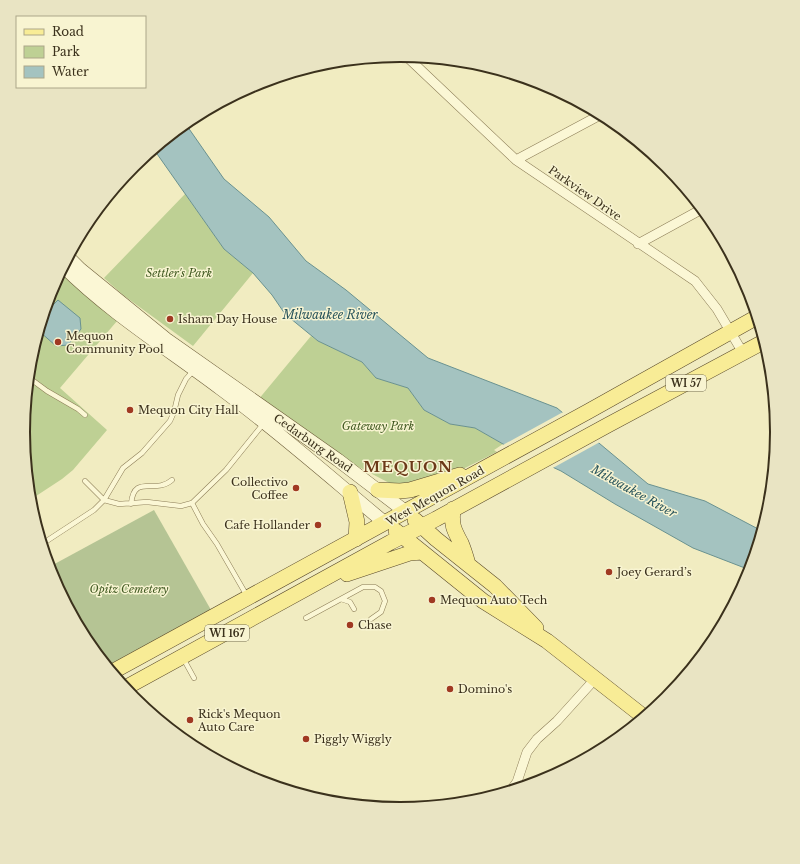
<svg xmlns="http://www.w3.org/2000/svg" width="800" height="864" font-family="'Libre Baskerville',serif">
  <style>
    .green { fill: #bed094 }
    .cemetery { fill: #b5c494 }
    .water { fill: #a4c3c0; stroke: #6a9290 }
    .pier { fill: #f1ecc1 }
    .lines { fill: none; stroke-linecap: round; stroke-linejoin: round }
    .service-casing { stroke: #8c7d57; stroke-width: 5.5 }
    .minor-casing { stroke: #8c7d57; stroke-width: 10 }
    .secondary-casing { stroke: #6e5e3a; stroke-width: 14 }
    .primary-casing { stroke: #5a4a2c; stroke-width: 16 }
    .service { stroke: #fbf7d5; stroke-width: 4.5 }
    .minor { stroke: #fbf7d5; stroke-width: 9 }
    .secondary { stroke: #fbf7d5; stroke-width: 13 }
    .primary { stroke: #f8ec96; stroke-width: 15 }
    .poi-dot { fill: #a03922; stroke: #f8f4d1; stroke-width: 1.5 }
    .labels { text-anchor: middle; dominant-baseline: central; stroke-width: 3; stroke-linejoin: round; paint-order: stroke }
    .shield { fill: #f8f4d1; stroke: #746c52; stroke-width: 1 }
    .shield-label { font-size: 10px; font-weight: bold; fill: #3b311c }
    .street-label { font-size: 11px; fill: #3b311c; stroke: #f8f4d1 }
    .park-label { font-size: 11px; font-style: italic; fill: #405921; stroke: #f8f4d1 }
    .poi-label { font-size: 11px; fill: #3b311c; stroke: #f8f4d1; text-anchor: start }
    .water-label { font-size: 12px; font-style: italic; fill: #2a555c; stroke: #f8f4d1 }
    .district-label { font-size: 15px; font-weight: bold; letter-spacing: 1px; fill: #6b3918; stroke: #f8f4d1 }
    .rim { fill: none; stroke: #3b311c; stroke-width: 2 }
  </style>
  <rect width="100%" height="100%" fill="#f1ecc1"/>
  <path class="green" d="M185,194l39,55 29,24 -60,73 -70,-51 -19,-17z
    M60,272l57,49 -57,67 47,42 -34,40 -11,9 -32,21 -7,-68 7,-74 22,-70z
    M311,336l7,5 44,21 14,16 32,10 16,22 26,14 25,4 28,16 -9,6 3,2 -40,20 -62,14 -40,-21 -97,-65z"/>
  <path class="cemetery" d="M154,510l57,100 -103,57 -22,-26 -34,-65 -3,-9z"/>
  <path class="water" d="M185,123l39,56 45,38 37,44 40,29 82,68 129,50 91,76 57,17 57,30 -12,39 -57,-22 -78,-44 -54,-33 -58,-27 -28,-16 -25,-4 -26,-14 -16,-22 -32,-10 -14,-16 -44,-21 -33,-27 -13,-19 -19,-22 -29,-24 -69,-98 1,-4z
    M58,300l22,18 1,11 -13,16 -12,1 -17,-15 8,-29 5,4z"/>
  <path class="pier" d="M565,411l35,31 -49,27 -50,-23z"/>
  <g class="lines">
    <g class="service-casing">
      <path id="service" d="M28,377l19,14 31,18 7,6
        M85,481l19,19 15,4 28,-2 34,4 11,-3 11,21 14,20 30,52
        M192,503l34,-33 38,-47
        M131,504c3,-31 24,-9 41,-24
        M42,544l52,-34 10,-10 19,-32 19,-15 28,-32 4,-9 4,-17 8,-16 7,-8
        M341,599l9,3 4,7
        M306,618l57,-31h12l6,4 4,10 -4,11 -10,7
        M183,658l11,20"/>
    </g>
    <g class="minor-casing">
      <path id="minor" d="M405,55l111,105 179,121 22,28 26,44
        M516,160l86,-46
        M638,244l64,-35
        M511,790l6,-8 10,-30 10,-13 20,-18 38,-42"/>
    </g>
    <g class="secondary-casing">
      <path id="secondary" d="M68,257l12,12 86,70 172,121 68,52
        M63,266c47,47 105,83 158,123 57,42 110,89 164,134"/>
    </g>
    <g class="primary-casing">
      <path id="primary" d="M378,490l22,1 10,-1 50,-15
        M350,492l7,30 -1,17
        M453,509c-2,16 1,21 8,34 3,7 5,14 7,21
        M415,520l21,19 59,47 41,42
        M396,531l87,70 64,40 97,76
        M347,574l63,-21 12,-1
        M112,672l477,-261 168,-94
        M125,688l266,-146 45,-23 172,-94 157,-84"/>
    </g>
    <use href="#service" class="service"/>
    <use href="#minor" class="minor"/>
    <use href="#secondary" class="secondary"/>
    <use href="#primary" class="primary"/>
  </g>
  <g class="poi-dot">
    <circle cx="170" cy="319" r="4"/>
    <circle cx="58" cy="342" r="4"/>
    <circle cx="130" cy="410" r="4"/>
    <circle cx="296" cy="488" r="4"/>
    <circle cx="318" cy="525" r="4"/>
    <circle cx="609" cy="572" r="4"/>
    <circle cx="432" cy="600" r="4"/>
    <circle cx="350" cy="625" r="4"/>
    <circle cx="450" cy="689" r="4"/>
    <circle cx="190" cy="720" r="4"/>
    <circle cx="306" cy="739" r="4"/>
  </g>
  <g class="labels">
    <g class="shield">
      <rect x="666" y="375" width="40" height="16" rx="3"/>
      <rect x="205" y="625" width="44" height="16" rx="3"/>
    </g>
    <g class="shield-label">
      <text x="686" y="383">WI 57</text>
      <text x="227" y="633">WI 167</text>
    </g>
    <g class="street-label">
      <text transform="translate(585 193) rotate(35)">Parkview Drive</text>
      <text transform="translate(313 443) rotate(35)">Cedarburg Road</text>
      <text transform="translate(435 496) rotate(-29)">West Mequon Road</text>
    </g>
    <g class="park-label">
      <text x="179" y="273">Settler's Park</text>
      <text x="378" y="426">Gateway Park</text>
      <text x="129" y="589">Opitz Cemetery</text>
    </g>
    <g class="poi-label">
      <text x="178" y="319">Isham Day House</text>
      <text x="66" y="336">Mequon<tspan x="66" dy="13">Community Pool</tspan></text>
      <text x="138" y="410">Mequon City Hall</text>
      <text x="288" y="482" text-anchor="end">Collectivo<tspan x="288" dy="13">Coffee</tspan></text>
      <text x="310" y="525" text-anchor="end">Cafe Hollander</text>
      <text x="617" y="572">Joey Gerard’s</text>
      <text x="440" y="600">Mequon Auto Tech</text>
      <text x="358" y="625">Chase</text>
      <text x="458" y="689">Domino's</text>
      <text x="198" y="714">Rick's Mequon<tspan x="198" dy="13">Auto Care</tspan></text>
      <text x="314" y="739">Piggly Wiggly</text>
    </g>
    <g class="water-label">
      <text x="330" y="314">Milwaukee River</text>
      <text transform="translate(634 491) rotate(29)">Milwaukee River</text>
    </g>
    <g class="district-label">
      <text x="408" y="466">MEQUON</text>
    </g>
  </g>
  <path d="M0 0H800V864H0ZM30 432a370 370 0 1 1 740 0a370 370 0 1 1-740 0Z" fill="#e9e4c3" fill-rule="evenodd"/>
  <path class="rim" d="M30 432a370 370 0 1 1 740 0a370 370 0 1 1-740 0Z"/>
  <rect x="16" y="16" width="130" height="72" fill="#f8f4d1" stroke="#aca689"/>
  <rect x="24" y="29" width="20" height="6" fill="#f8ec96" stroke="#aca689"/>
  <text x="52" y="36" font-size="12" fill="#3b311c">Road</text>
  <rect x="24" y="46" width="20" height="12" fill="#bed094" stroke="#aca689"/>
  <text x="52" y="56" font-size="12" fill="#3b311c">Park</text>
  <rect x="24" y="66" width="20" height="12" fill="#a4c3c0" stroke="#aca689"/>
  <text x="52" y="76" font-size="12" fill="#3b311c">Water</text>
</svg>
